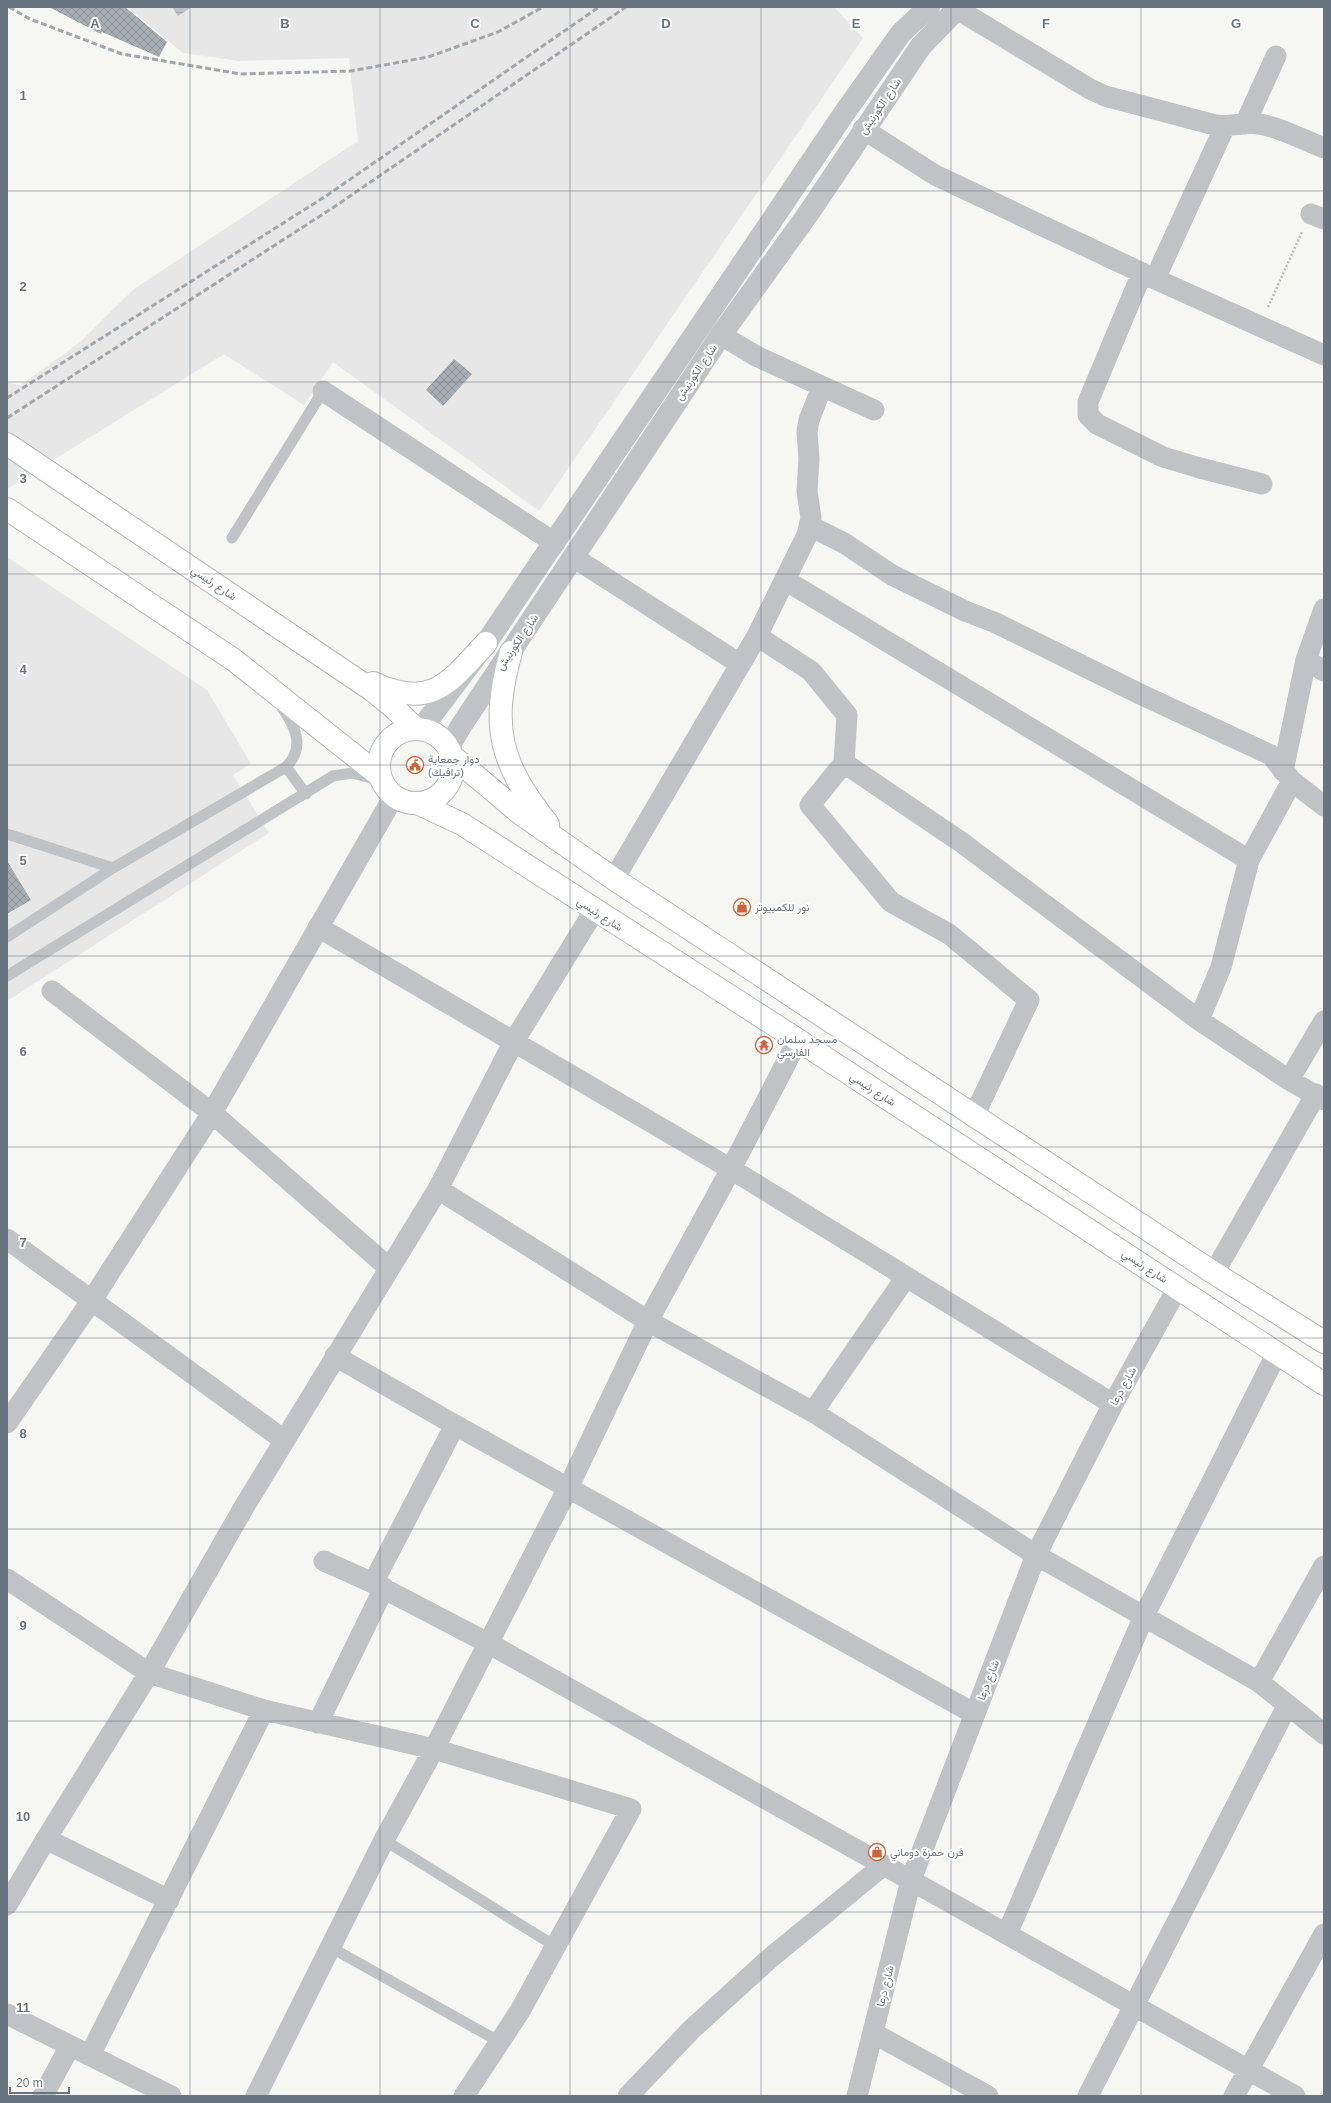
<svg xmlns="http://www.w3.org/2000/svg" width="1331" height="2103" font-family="Arial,Vazirmatn,sans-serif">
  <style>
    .built { fill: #e6e7e6 }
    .water { fill: url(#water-rules) }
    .building { fill: url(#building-cross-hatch) }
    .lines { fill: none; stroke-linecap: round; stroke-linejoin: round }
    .trunk-casing { stroke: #b4b7ba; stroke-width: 24 }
    .path { stroke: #b9bcbe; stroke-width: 2.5; stroke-dasharray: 2 2; stroke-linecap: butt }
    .service { stroke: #bfc3c6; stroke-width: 11 }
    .minor { stroke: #bfc3c6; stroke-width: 21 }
    .tertiary { stroke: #bfc3c6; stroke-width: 22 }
    .trunk { stroke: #fff; stroke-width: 22 }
    .rail { stroke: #a1a6ab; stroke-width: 3; stroke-dasharray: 6 3; stroke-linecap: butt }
    .grid { fill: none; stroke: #687580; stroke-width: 1; stroke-opacity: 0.55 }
    .labels { text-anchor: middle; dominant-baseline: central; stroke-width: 4; stroke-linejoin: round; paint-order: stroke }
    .street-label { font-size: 11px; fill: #687580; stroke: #fff }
    .poi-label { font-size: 11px; fill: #687580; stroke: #fff; text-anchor: start }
    .grid-label { font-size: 13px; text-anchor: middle; font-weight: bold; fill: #687580; stroke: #fff; stroke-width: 4; stroke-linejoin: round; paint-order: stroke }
  </style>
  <defs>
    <pattern id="water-rules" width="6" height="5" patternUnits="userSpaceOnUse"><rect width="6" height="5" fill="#bbc3c8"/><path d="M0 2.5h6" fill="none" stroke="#9ca3a8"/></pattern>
    <pattern id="building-cross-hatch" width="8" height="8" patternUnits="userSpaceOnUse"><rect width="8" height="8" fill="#a8afb4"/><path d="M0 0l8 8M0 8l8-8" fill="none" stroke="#8d9398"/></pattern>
  </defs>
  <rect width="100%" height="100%" fill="#f6f6f3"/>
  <path class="built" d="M127,7h707l29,31 -324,473 -206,-149 -29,43 -80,-51 -217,135v-106l14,2 58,-42 55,-54 224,-148 -9,-83 -110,3 -56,-8z
    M7,557l200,133 44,74 -18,11 36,58 -262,168z"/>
  <path class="water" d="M172,7h20l-14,9z"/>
  <path class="building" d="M49,7h76l42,35 -8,15 -57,-25 -1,2z
    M454,359l18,15 -29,32 -17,-16z
    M7,861l24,39 -24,14z"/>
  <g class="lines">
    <g class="trunk-casing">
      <path id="trunk" d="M7,444l365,246 21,17 22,21
        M7,509l227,151 146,116
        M511,652c-21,75 -11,112 37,172
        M373,683c58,27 76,0 113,-40
        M379 766a37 37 0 1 1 74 0a37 37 0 1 1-74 0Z
        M452,756l69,58 93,65 600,394 110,69
        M417,803l45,21 336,216 526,344"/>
    </g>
    <path class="path" d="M1268,307l34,-75"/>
    <path class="service" d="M232,538l91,-147
      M286,767l20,27
      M7,834l106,34
      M7,937l106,-69 173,-101c20,-20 9,-41 -5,-61
      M7,976l326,-200 19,-3 23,6
      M384,1840l171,106
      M330,1947l170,95"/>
    <path class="minor" d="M957,9l133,80 15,7 110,29c15,2 29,-3 44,-1 18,2 47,17 65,24
      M1245,124l31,-68
      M863,129l72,46 220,104 169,76
      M1311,214l13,5
      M1142,273l-54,129v13l9,9 66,33 37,11 62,16
      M1155,279l70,-153
      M721,335l35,21 118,54
      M323,391l232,152
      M810,526l34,17 48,32 73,36 31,12 144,71 131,61 21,26 32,25
      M573,557l167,107
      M785,580l464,280
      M757,636l54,35 36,44 -3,48 117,79 238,178 90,60 35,20
      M1306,660l18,11
      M844,763l-34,42 81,97 58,32 80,66 -55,116
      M1283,771l23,-111 18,-51
      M614,879l143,-243 50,-101 4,-17 -4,-27 2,-32 -2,-28 2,-11 13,-33
      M318,927l413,242 382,235
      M52,991l160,122 177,155
      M1199,1020l22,-53 28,-107 43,-79
      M1289,1080l35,-59
      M438,1189l210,132 165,91 223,143 223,127 65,52
      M7,1239l277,201
      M1214,1273l102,-179
      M335,1356l120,69 520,289
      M813,1412l93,-135
      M7,1423l85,-123 120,-187 182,-317
      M324,1561l49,22 115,60 807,453
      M7,1579l142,94 115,37 170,39 197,60 -111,202 -56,85
      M373,1583l82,-158
      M1259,1682l65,-116
      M318,1723l66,-135
      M46,1839l123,61
      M7,1905l39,-66 103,-166 95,-166 194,-318 76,-148 80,-130
      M1007,1934l137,-318 133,-263
      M7,2014l164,82
      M873,2033l115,63
      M90,2055l174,-345
      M43,2096l27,-50
      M256,2096l128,-256 50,-91 134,-261 80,-167 83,-152 67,-129
      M628,2096l64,-67 76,-69 116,-95
      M857,2096l54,-216 125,-325 77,-151 65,-117
      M1088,2096l199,-390
      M1234,2096l90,-162"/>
    <path class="tertiary" d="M421,729l65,-86 357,-528 58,-82 28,-26
      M450,750l1,-7 10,-17 260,-391 87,-121 113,-168 38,-39"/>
    <use href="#trunk" class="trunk"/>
    <path class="rail" d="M9,7l21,12 92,35 119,20 110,-3 77,-14 70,-25 45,-25
      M7,398l319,-202 273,-189
      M7,418l327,-211 292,-200"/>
  </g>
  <path class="grid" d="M190,7v2089M380,7v2089M570,7v2089M761,7v2089M951,7v2089M1141,7v2089M7,191h1317M7,382h1317M7,574h1317M7,765h1317M7,956h1317M7,1147h1317M7,1338h1317M7,1529h1317M7,1721h1317M7,1912h1317"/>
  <defs>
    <g id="civic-ring" transform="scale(0.9)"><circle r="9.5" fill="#fff" stroke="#ce623b" stroke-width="1.5"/><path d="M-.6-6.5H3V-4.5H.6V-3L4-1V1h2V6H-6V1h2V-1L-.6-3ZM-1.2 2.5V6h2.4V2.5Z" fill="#ce623b"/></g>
    <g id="shop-ring" transform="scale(0.9)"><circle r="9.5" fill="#fff" stroke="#ce623b" stroke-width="1.5"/><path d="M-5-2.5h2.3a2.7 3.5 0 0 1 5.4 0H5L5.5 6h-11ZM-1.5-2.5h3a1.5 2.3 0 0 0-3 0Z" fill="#ce623b"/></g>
    <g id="temple-ring" transform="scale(0.9)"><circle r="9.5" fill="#fff" stroke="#ce623b" stroke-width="1.5"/><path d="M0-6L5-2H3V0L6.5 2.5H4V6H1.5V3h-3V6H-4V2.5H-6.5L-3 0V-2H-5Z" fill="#ce623b"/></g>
  </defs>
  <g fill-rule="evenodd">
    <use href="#civic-ring" x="415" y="765"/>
    <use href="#shop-ring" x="742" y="907"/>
    <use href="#temple-ring" x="764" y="1045"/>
    <use href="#shop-ring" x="877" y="1852"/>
  </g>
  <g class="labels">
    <g class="street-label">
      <text transform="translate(880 106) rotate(-56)">شارع الكورنيش</text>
      <text transform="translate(696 372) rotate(-56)">شارع الكورنيش</text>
      <text transform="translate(214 583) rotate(34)">شارع رئيسي</text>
      <text transform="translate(517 642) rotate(-56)">شارع الكورنيش</text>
      <text transform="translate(600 914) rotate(33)">شارع رئيسي</text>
      <text transform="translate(873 1089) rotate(33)">شارع رئيسي</text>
      <text transform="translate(1145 1266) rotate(33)">شارع رئيسي</text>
      <text transform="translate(1123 1386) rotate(-61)">شارع درعا</text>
      <text transform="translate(988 1680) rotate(-69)">شارع درعا</text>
      <text transform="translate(885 1986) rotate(-76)">شارع درعا</text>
    </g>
    <g class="poi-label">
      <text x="428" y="759">دوار جمعاية<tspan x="428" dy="13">(ترافيك)</tspan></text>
      <text x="755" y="907">نور للكمبيوتر</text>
      <text x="777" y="1039">مسجد سلمان<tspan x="777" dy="13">الفارسي</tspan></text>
      <text x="890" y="1852">فرن حمزة دوماني</text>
    </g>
  </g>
  <g class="grid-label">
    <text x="95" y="28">A</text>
    <text x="285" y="28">B</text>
    <text x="475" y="28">C</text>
    <text x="666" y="28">D</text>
    <text x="856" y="28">E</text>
    <text x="1046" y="28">F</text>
    <text x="1236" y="28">G</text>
    <text x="23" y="100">1</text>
    <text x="23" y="291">2</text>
    <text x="23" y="483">3</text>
    <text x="23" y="674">4</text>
    <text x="23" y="865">5</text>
    <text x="23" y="1056">6</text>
    <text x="23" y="1247">7</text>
    <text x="23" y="1438">8</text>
    <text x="23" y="1630">9</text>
    <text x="23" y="1821">10</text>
    <text x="23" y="2012">11</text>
  </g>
  <rect width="1331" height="2103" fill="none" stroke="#687580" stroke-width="16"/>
  <path d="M10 2087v6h59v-6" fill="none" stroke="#687580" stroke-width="2"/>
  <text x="16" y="2087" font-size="12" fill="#687580" stroke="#ffffff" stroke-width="3" paint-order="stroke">20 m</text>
</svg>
